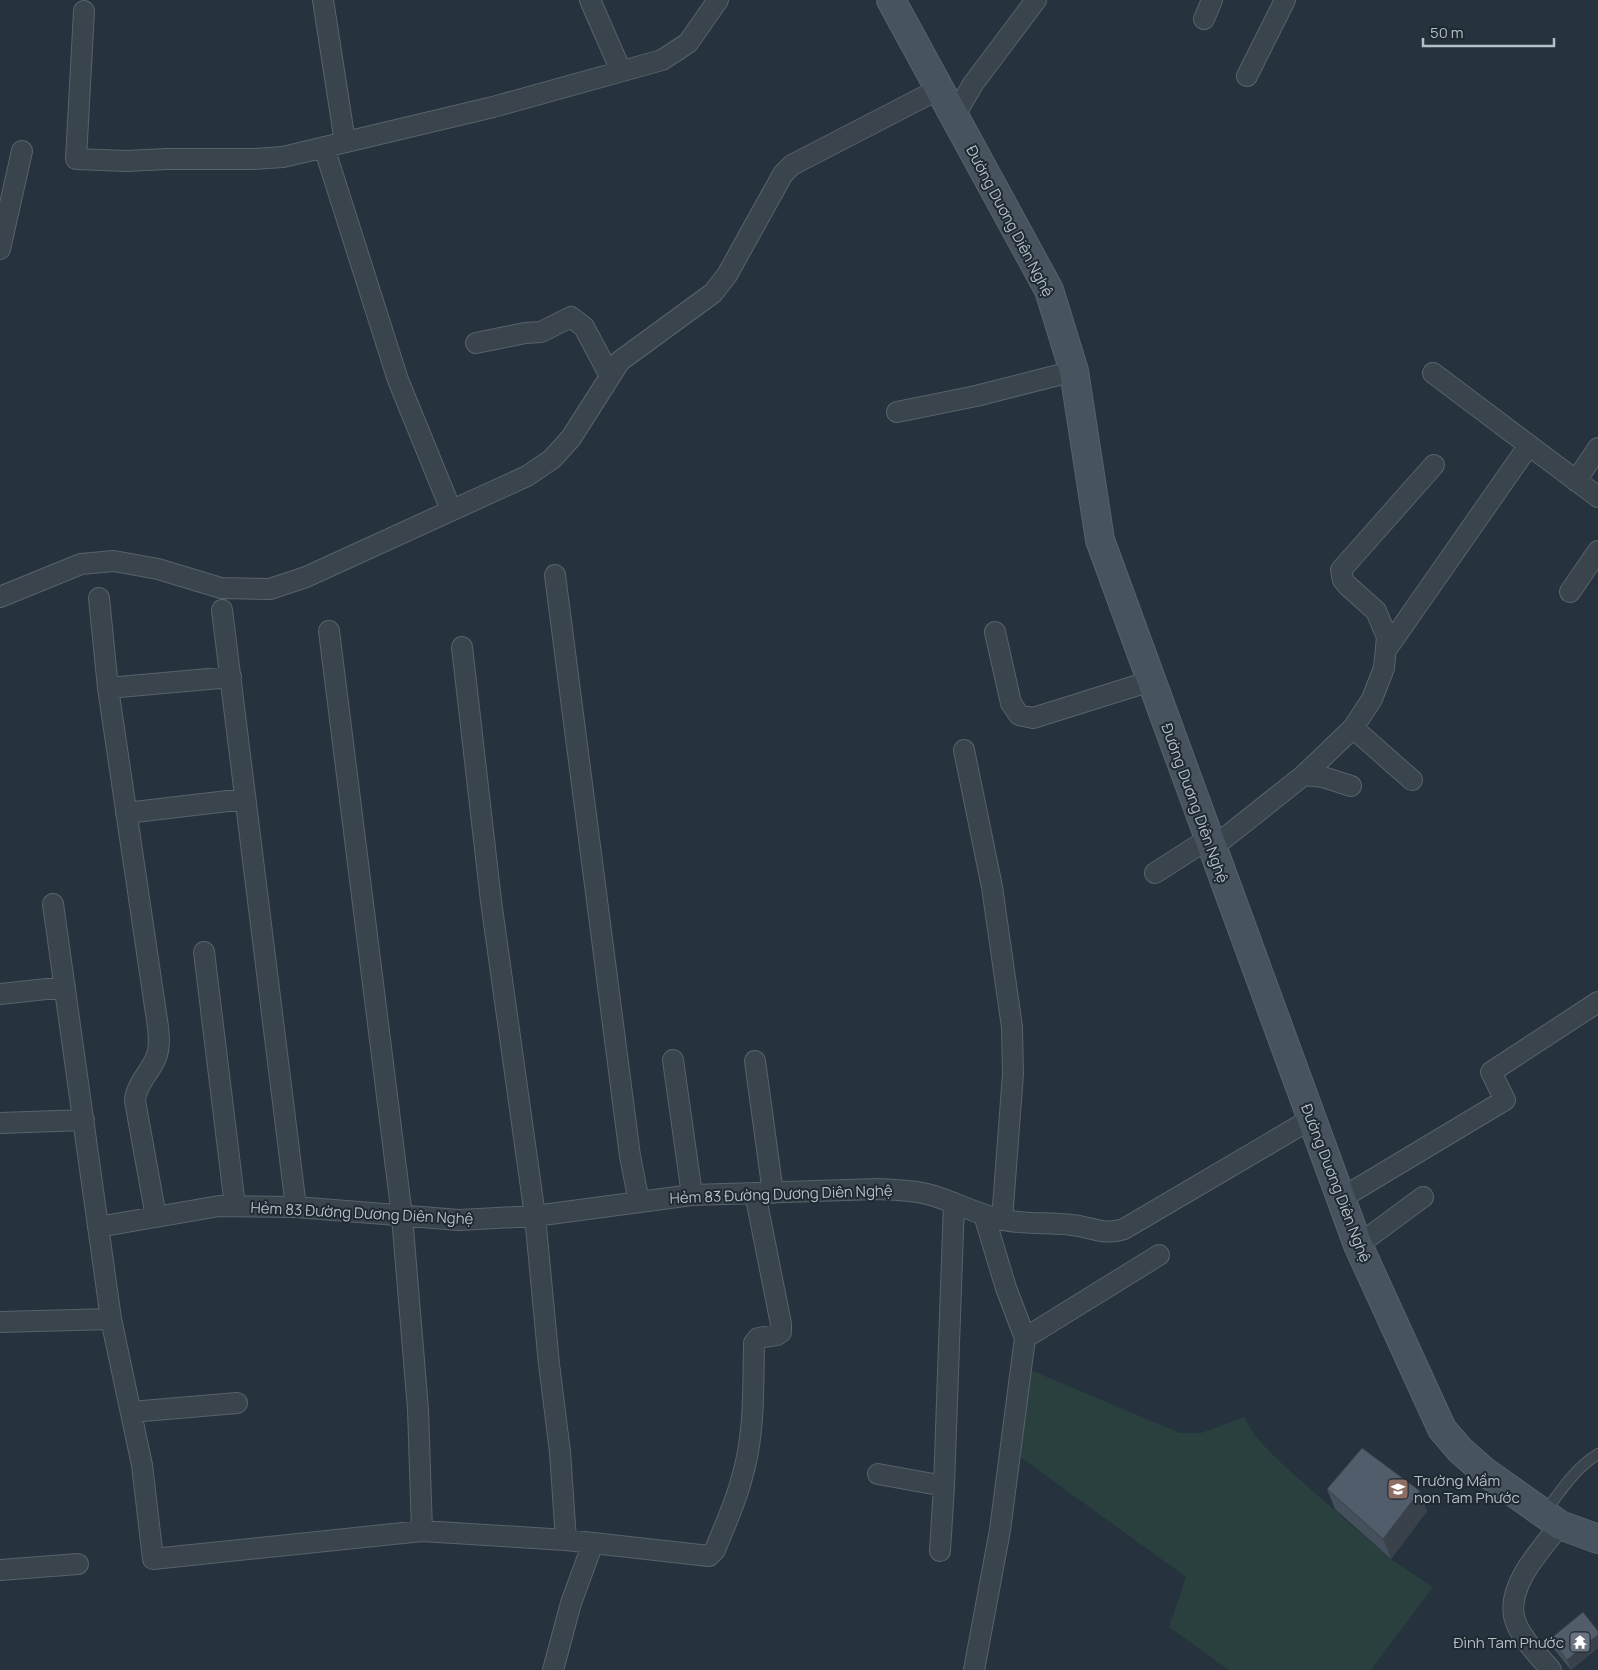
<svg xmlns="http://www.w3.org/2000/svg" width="1598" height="1670" font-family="Manrope,sans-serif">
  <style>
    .green { fill: #29403f }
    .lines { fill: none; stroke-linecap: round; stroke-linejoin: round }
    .lane-casing { stroke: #58626b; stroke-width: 12 }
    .street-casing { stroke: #58626b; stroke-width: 22 }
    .secondary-casing { stroke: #58626b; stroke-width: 30 }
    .lane { stroke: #3a444d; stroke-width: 10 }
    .street { stroke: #3a444d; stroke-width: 20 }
    .secondary { stroke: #485360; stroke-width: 28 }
    .wall { fill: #46505c }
    .shaded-wall { fill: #39414b }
    .building { fill: #515d6b; stroke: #39414b }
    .labels { text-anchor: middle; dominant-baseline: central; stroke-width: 4; stroke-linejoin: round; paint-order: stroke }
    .street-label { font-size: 15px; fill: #b6bfc8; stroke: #1f2932 }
    .poi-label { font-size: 15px; fill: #b6bfc8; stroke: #1f2932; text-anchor: start }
  </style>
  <rect width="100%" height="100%" fill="#26323d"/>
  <path class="green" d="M1028,1369l152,64h21l43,-16 9,16 15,17 24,23 99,86 42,28 -62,83h-142l-60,-43 17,-50 -170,-123z"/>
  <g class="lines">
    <g class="lane-casing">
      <path id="lane" d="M1544,1513c17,-22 30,-44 54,-59"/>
    </g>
    <g class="street-casing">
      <path id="street" d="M323,0l22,142
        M590,0l31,71
        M84,11l-8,148 50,2 41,-2h86l30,-2 210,-50 169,-47 26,-17 30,-43
        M1204,19l8,-19
        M1247,76l38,-76
        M955,115l18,-31 63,-84
        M324,147l74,233 53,130
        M0,249l22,-98
        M476,343l49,-10 16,-1 30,-15 13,10 26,49
        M1433,373l165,124
        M897,412l79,-16 98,-25
        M1576,481l22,-33
        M555,575l75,581 9,46
        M1570,592l28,-41
        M0,597l81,-33 33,-3 44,8 63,19 49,1 36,-12 221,-101 25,-17 19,-21 49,-77 93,-68 14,-18 56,-101 9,-9 147,-76
        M99,598l9,90 50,339c1,10 2,19 -1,28 -5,16 -21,28 -22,46l21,116
        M222,610l74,597
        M329,631l73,585 16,193 4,122
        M995,632l16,71 8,12 14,3 118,-37
        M462,647l29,254 44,315 14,148 11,88 6,88
        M1386,650l143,-205
        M108,688l123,-11
        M1353,728l59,52
        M964,750l28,137 20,140 1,47 -11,146
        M1304,775l19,2 28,9
        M126,813l119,-14
        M1212,848l92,-73 49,-47 19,-29 12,-31 3,-31 -11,-26 -29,-26 -4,-5 -2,-10 93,-105
        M1155,873l53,-34
        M204,952l31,254
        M0,994l65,-7
        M673,1060l19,135
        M755,1061l18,132
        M0,1123l84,-3
        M1340,1199l165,-99 -14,-28 107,-70
        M98,1227l121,-21 77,1 163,13 76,-4 157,-21 186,-6c18,1 37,1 53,6 24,7 45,19 69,24 23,6 48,3 72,6 20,2 32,11 52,4l187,-110
        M1358,1245l65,-48
        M111,1319l31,146 11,94 269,-28 144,9 143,16 6,-6c9,-23 20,-46 26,-69 14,-45 12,-91 13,-138l4,-5 19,-3 4,-3v-8l-26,-131
        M0,1322l111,-3 -58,-415
        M1025,1338l134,-83
        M131,1412l106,-9
        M878,1474l66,12
        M940,1551l4,-65 10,-283
        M0,1570l78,-6
        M553,1670l18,-67 22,-60
        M974,1670l26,-140 25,-192 -19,-50 -22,-73
        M1551,1670c-12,-14 -34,-36 -37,-54 -6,-33 28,-67 46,-91"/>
    </g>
    <g class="secondary-casing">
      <path id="secondary" d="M891,0l158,290 25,81 26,169 258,705 84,184 18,21 25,22 75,53 38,14"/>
    </g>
    <use href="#lane" class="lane"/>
    <use href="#street" class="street"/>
    <use href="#secondary" class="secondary"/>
  </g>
  <path class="wall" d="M1327,1489l100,22 -36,48 -56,-50z
    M1598,1631v17l-27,22 -17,-21 -4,-10z"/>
  <path class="shaded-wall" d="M1420,1491l7,20 -36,48 -8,-20z
    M1598,1635v13l-27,22 -4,-10z"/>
  <path class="building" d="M1362,1448l58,43 -37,48 -56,-50z
    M1583,1612l15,19v4l-31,25 -17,-21z"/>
  <defs>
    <g id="school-square" transform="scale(1.125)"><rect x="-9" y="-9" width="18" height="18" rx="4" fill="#8d6e63" stroke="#1f2932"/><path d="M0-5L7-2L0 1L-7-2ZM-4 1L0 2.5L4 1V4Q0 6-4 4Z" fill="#fff"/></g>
    <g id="temple-square" transform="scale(1.125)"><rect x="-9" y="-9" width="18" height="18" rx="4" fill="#6b7280" stroke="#1f2932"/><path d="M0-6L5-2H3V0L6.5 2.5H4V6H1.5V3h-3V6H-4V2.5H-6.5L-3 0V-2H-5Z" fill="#fff"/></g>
  </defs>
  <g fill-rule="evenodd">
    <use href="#school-square" x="1398" y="1489"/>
    <use href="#temple-square" x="1580" y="1642"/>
  </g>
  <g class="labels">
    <g class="street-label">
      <text transform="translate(1010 221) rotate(62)">Đường Duơng Diên Nghệ</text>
      <text transform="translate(1195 803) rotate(70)">Đường Duơng Diên Nghệ</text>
      <text transform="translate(1336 1183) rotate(69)">Đường Duơng Diên Nghệ</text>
      <text transform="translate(781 1194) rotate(-2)">Hẻm 83 Đường Dương Diên Nghệ</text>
      <text transform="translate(362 1213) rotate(3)">Hẻm 83 Đường Dương Diên Nghệ</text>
    </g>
    <g class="poi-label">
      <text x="1414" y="1480">Trường Mầm<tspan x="1414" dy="17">non Tam Phước</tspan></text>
      <text x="1564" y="1642" text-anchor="end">Đình Tam Phước</text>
    </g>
  </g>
  <path d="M1423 38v8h131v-8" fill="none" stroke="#b6bfc8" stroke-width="2.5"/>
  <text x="1430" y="38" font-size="15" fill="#b6bfc8" stroke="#1f2932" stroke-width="4" paint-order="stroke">50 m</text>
</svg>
